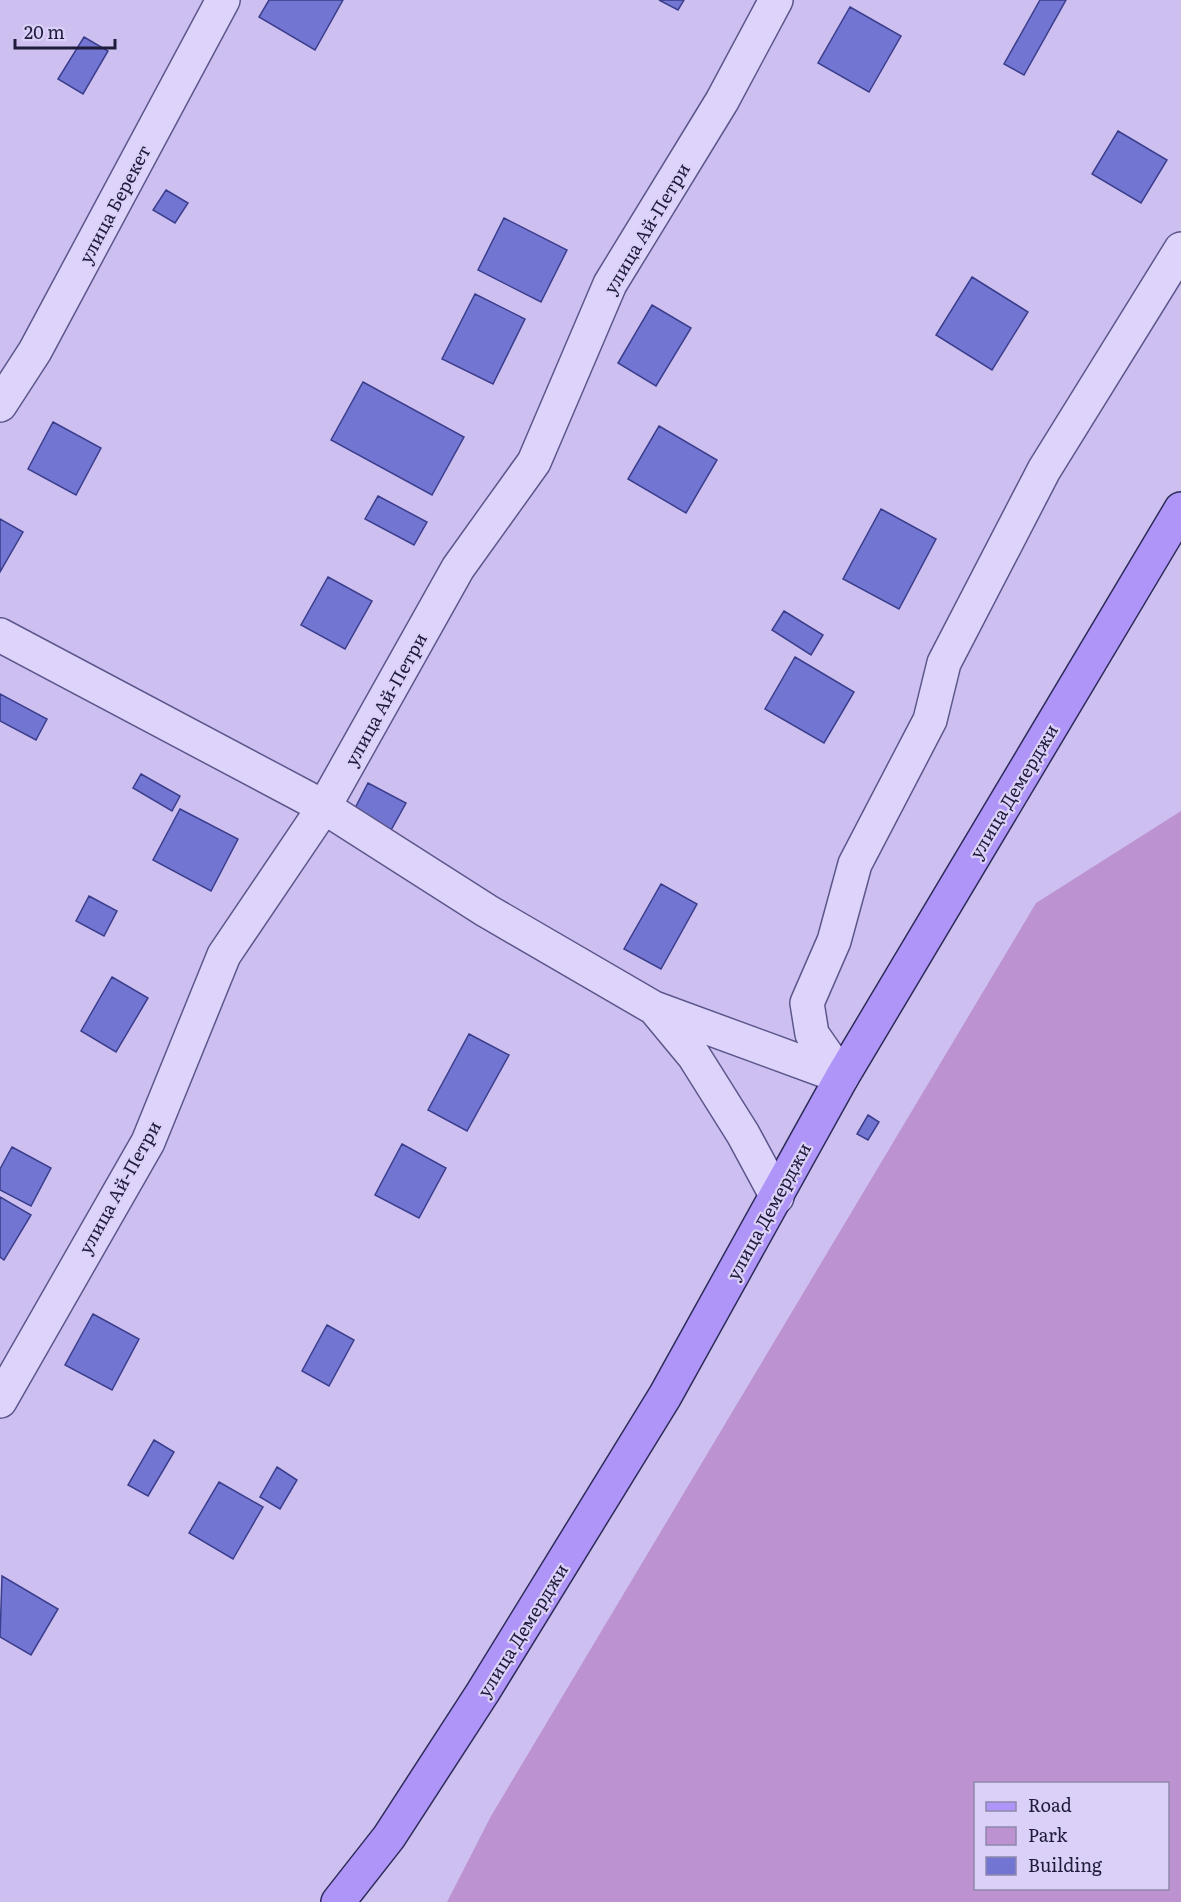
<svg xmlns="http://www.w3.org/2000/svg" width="1181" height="1902" font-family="Literata,serif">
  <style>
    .green { fill: #bc93d0; fill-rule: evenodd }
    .building { fill: #7375d2; stroke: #3b3e8c; stroke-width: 1.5 }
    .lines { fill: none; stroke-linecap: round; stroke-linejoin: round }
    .minor-casing { stroke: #5c578b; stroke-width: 36 }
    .major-casing { stroke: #2d2b59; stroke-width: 36 }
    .minor { stroke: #ded4fb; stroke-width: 33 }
    .major { stroke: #ae95f7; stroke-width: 33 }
    .labels { text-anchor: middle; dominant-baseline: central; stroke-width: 4.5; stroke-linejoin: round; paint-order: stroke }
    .street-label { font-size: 18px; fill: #1e1c3a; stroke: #dbd0f8 }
  </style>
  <rect width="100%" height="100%" fill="#cdc0f1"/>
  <path class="green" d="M1181,811v1091h-734l44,-86 545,-913zM976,1784h192v104h-192z"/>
  <path class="building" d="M269,0h74l-28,50 -56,-33z
    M659,0h25l-6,10z
    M1040,0h26l-42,75 -20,-11z
    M850,7l51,29 -32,56 -51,-29z
    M84,37l24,14 -25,43 -25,-15z
    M1118,131l49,29 -26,43 -49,-29z
    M166,190l22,13 -13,20 -22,-13z
    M504,218l63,32 -26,52 -63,-32z
    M972,277l56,35 -36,58 -56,-35z
    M475,294l50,25 -32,65 -51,-25z
    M652,305l39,23 -35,58 -38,-23z
    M363,382l101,55 -32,58 -101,-55z
    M53,422l48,26 -25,47 -48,-26z
    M659,426l58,34 -31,53 -58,-34z
    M378,496l49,26 -13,23 -49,-26z
    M881,509l55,30 -37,70 -56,-30z
    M0,519l23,13 -23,40z
    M328,577l44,24 -27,48 -44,-24z
    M784,611l39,24 -12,20 -39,-25z
    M795,657l59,35 -30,51 -59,-34z
    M0,694l47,25 -11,21 -36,-19z
    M141,774l39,22 -8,15 -39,-23z
    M368,783l38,20 -16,29 -37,-20z
    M180,809l58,30 -27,52 -58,-31z
    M661,884l36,20 -36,65 -37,-20z
    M89,896l28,15 -13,25 -28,-15z
    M112,977l36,21 -32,54 -35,-21z
    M469,1034l40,21 -42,76 -39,-21z
    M868,1115l11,7 -11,18 -11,-6z
    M402,1144l44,24 -27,50 -44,-23z
    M12,1147l39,21 -20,38 -31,-16v-21z
    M0,1197l31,18 -27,45 -4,-3z
    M93,1314l46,25 -27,51 -47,-25z
    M327,1325l27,15 -25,46 -27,-15z
    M154,1440l20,12 -26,44 -20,-11z
    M277,1467l20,13 -17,29 -20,-12z
    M219,1482l44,25 -30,52 -44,-26z
    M2,1576l56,33 -27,46 -31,-18z"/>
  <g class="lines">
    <g class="minor-casing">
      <path id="minor" d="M0,405l35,-54 188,-351
        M0,635l324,172 163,104 167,97 188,69
        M655,1009l39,47 49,78 34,63
        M842,1077l-30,-43 -5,-31 27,-62 21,-77 75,-144 14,-57 100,-193 137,-221
        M0,1401l148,-259 76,-187 100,-148 134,-239 76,-106 76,-178 112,-183 54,-101"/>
    </g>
    <g class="major-casing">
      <path id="major" d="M338,1902l51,-65 94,-145 182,-296 177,-319 339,-568"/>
    </g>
    <use href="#minor" class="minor"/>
    <use href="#major" class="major"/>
  </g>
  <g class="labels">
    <g class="street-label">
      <text transform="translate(114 204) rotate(-62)">улица Берекет</text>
      <text transform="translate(646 228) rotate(-59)">улица Ай-Петри</text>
      <text transform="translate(385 699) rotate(-61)">улица Ай-Петри</text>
      <text transform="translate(1013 791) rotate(-59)">улица Демерджи</text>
      <text transform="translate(119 1187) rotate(-61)">улица Ай-Петри</text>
      <text transform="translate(768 1211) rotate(-61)">улица Демерджи</text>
      <text transform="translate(522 1630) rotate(-58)">улица Демерджи</text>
    </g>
  </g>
  <rect x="974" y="1782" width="195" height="108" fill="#dbd0f8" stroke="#8f88ac" stroke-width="1.5"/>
  <rect x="986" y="1802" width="30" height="9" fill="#ae95f7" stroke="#8f88ac" stroke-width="1.5"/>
  <text x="1028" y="1812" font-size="18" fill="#1e1c3a">Road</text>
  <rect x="986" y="1827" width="30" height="18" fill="#bc93d0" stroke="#8f88ac" stroke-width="1.5"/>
  <text x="1028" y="1842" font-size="18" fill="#1e1c3a">Park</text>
  <rect x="986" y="1857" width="30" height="18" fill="#7375d2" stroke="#8f88ac" stroke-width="1.5"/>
  <text x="1028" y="1872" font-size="18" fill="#1e1c3a">Building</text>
  <path d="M15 39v9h100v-9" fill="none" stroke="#1e1c3a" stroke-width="3"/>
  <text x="24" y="39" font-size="18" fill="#1e1c3a" stroke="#dbd0f8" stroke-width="4.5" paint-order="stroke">20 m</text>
</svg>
